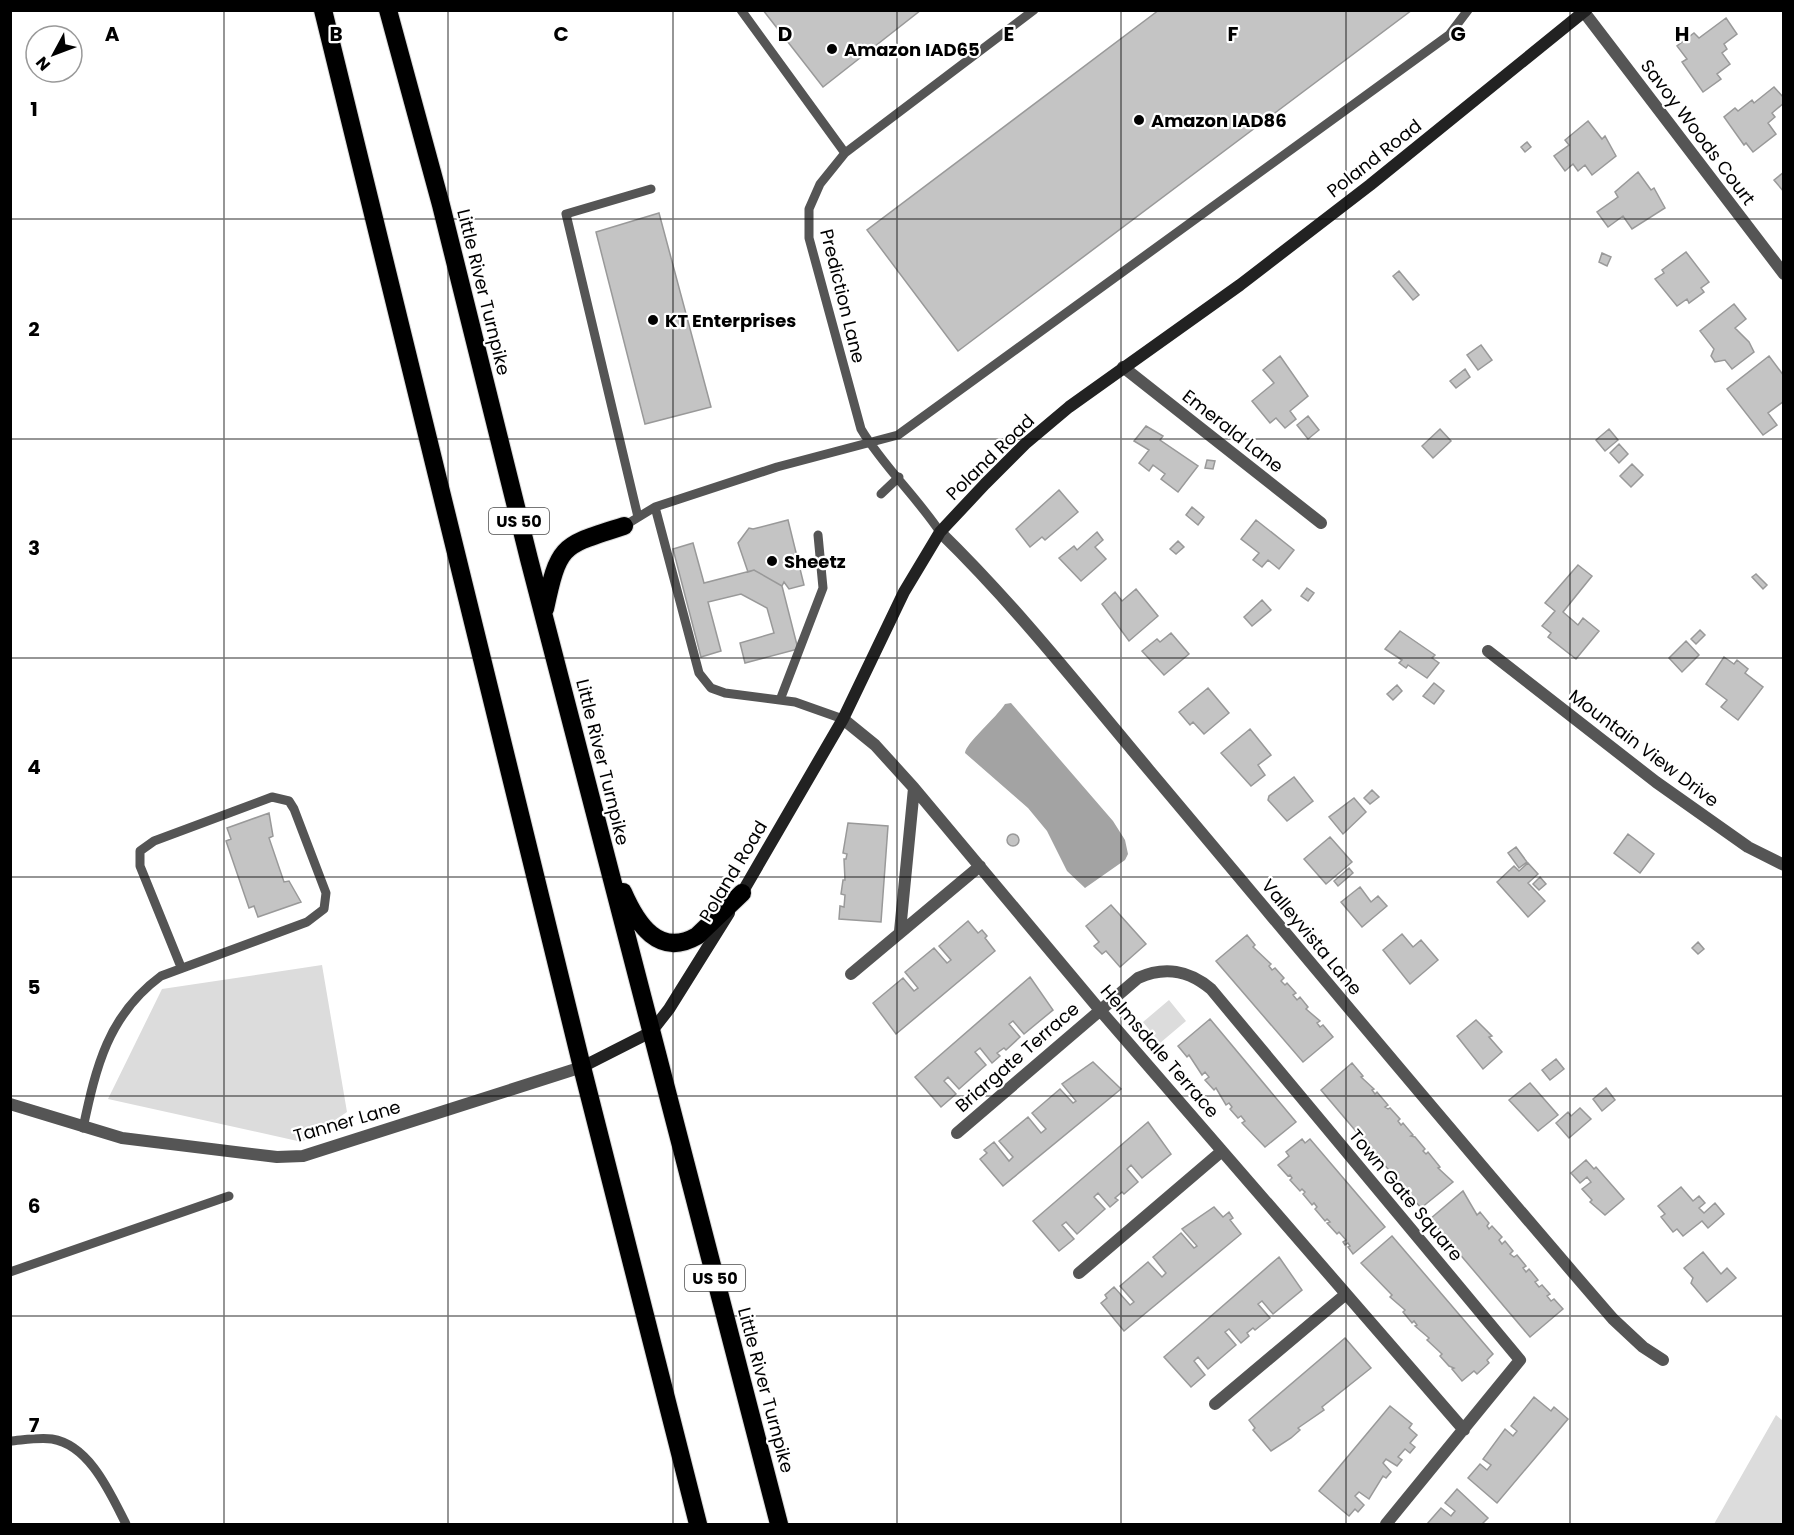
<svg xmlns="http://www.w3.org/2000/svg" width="1794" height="1535" font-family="Poppins,sans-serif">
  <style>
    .green { fill: #dcdcdc }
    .water { fill: #a3a3a3 }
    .building { fill: #c4c4c4; stroke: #999; stroke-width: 1.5 }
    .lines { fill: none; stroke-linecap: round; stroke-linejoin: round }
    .highway-casing { stroke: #dbdbdb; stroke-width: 20 }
    .lane { stroke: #555; stroke-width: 9 }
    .street { stroke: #555; stroke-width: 12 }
    .secondary { stroke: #222; stroke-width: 12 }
    .highway { stroke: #000; stroke-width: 18 }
    .grid { fill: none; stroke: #000; stroke-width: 1.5; stroke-opacity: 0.55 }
    .poi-dot { fill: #000; stroke: #fff; stroke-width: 2 }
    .labels { text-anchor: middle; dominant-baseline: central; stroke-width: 4.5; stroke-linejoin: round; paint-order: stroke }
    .shield { fill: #fff; stroke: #4c4c4c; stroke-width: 1.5 }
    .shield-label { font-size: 16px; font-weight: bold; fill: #000 }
    .poi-label { font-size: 18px; font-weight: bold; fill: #000; stroke: #fff; text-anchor: start }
    .street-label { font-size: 18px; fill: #000; stroke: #fff }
    .grid-label { font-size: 20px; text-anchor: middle; font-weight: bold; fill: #000; stroke: #fff; stroke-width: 4.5; stroke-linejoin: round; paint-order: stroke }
  </style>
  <rect width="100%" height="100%" fill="#fff"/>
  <path class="green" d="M322,965l25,147 -45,30 -194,-43 54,-110z
    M1169,1000l17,21 -26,22 -17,-21z
    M1776,1415l7,6v103h-69z"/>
  <path class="water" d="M1011,703l102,118 12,19 3,14 -3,6 -40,28 -18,-17 -20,-40 -19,-23 -63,-55c1,-10 31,-35 40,-49z"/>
  <path class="building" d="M763,10h158l-98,77z
    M1159,10h253l-454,341 -91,-121z
    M1726,18l11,16 -13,10 3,5 -5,4 8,11 -13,10 4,5 -18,13 -21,-30 5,-3 -10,-13 17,-13 5,5z
    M1774,87l10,11v5l-12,10 3,4 -7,6 8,11 -23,18 -7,-9 -2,2 -20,-28 11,-9 3,3 14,-11 2,3z
    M1588,121l14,18 3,-3 11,20 -24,19 -7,-10 -7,6 -5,-7 -8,7 -11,-15 15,-11 -4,-5z
    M1527,142l4,5 -6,5 -4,-5z
    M1638,172l13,18 3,-2 11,20 -33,21 -9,-13 -15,11 -11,-15 21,-15 -3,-5z
    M1784,172v20l-10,-12z
    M659,213l52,194 -66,17 -49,-192z
    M1686,252l23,30 -8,6 3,4 -15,11 -2,-4 -10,7 -22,-27 9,-6 -2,-3z
    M1602,253l9,4 -4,9 -8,-4z
    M1399,271l20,24 -6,5 -20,-24z
    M1734,304l12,15 -11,9 14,14 5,10 -22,17 -7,-9 -10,2 -4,-6 3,-7 -14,-18z
    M1481,345l11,15 -14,10 -11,-15z
    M1280,356l28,40 -18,15 6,8 -11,9 -9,-10 -6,5 -18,-22 22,-18 -11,-13z
    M1769,356l15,20v25l-16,12 9,12 -14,10 -36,-46z
    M1465,369l5,8 -14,11 -6,-7z
    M1308,416l11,14 -11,9 -11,-14z
    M1146,426l17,10 -3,4 38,26 -20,26 -17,-13 4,-5 -12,-9 -4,6 -10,-8 10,-13 -15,-9z
    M1440,429l11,12 -18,17 -11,-12z
    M1609,429l9,11 -13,11 -9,-11z
    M1619,444l9,10 -9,9 -9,-10z
    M1207,460l8,1 -2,8 -8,-1z
    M1632,464l11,11 -12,12 -11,-11z
    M1059,490l19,22 -33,28 -3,-3 -12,10 -14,-18z
    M1192,507l12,10 -6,8 -12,-10z
    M788,520l16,65 -15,4 -5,-7 -2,4 -28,-16 -6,2 -10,-29 11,-15 4,1z
    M1256,520l38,30 -15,19 -11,-9 -6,7 -9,-7 6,-7 -18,-14z
    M1097,532l6,8 -8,7 11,12 -25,22 -22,-23 15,-12 3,4z
    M1178,541l6,6 -8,7 -6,-5z
    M693,543l11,40 50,-13 28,16 16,63 -53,14 -5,-20 34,-10 -7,-25 -26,-14 -33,8 13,49 -20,6 -28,-108z
    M1578,565l14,11 -29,36 15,13 5,-7 16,13 -23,28 -28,-22 3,-4 -9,-7 13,-15 -10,-8z
    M1756,574l11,11 -4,4 -11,-12z
    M1307,588l7,5 -6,8 -7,-5z
    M1136,589l22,27 -29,25 -27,-37 13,-12 7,9z
    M1262,600l9,10 -19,16 -8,-9z
    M1700,630l5,5 -9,9 -5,-5z
    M1400,631l35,24 -3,3 7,5 -12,15 -19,-13 -2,3 -7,-5 3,-3 -17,-11z
    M1171,633l18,21 -25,21 -22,-24 15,-12 3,3z
    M1686,641l13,14 -17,17 -13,-14z
    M1724,657l10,7 3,-4 11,9 -3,4 18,14 -25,33 -17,-13 6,-7 -21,-16z
    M1434,683l10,8 -10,13 -11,-8z
    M1397,685l5,6 -9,9 -6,-6z
    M1208,688l21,25 -25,21 -11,-12 -3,3 -11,-13z
    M1250,729l21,26 -13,10 7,10 -14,11 -30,-33z
    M1294,777l19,24 -26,20 -19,-21 1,-4z
    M1372,790l7,7 -9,7 -6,-6z
    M1354,798l12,14 -23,22 -14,-17z
    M269,813l4,23 -4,2 15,44 5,-1 12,21 -43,15 -4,-11 -5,2 -23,-67 5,-2 -4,-11z
    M848,823l40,3 -7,96 -42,-3 1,-13 4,1 1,-12 -4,-1 2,-14h2l-1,-21h2l1,-5 -4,-1z
    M1007 840a6 6 0 1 1 12 0a6 6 0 1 1-12 0Z
    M1628,834l26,20 -14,19 -26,-20z
    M1330,837l22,25 -26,22 -22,-25z
    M1516,847l11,15 -8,6 -11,-15z
    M1528,863l10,11 -10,9 17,18 -17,16 -31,-35 17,-16 5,5z
    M1349,868l4,5 -15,13 -4,-5z
    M1540,877l6,7 -7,6 -6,-6z
    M1360,887l11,15 7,-6 9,10 -25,21 -21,-25z
    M1111,905l35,39 -26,23 -14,-16 -4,3 -8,-8 5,-4 -13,-16z
    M968,921l10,12 4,-3 5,6 -2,2 10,13 -99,83 -23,-31 30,-25 11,13 4,-3 -13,-16 29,-24 13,15 4,-3 -12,-14z
    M1402,934l11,13 8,-7 17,20 -28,24 -27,-34z
    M1247,935l8,10 -2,2 18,17 -2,2 3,4 3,-2 9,10 -3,3 4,4 2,-2 9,10 -3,2 4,5 3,-3 8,10 -2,2 14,12 -3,2 3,4 3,-2 10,12 -30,25 -87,-101z
    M1698,942l6,7 -6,5 -6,-6z
    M1030,977l23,33 -29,24 -11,-13 -4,3 11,13 -14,13 -2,-2 -7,5 3,3 -8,7 -12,-15 -5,4 11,13 -27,24 -11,-12 -4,4 12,13 -15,13 -26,-30z
    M1210,1019l86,103 -31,25 -23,-24 3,-2 -4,-5 -3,2 -8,-9 2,-2 -3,-4 -3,2 -10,-17 -2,2 -9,-10 4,-3 -4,-5 -3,3 -13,-20 -2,2 -9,-11z
    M1476,1020l16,16 -3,1 13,15 -19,17 -26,-33z
    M1556,1059l8,10 -14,11 -8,-10z
    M1093,1062l28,27 -118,97 -23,-27 7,-6 -3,-3 10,-8 15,19 4,-4 -14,-16 29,-24 13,16 5,-4 -14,-16 28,-24 13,14 3,-2 -14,-17z
    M1352,1063l11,13 -2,1 13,12 -2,1 3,4 2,-2 11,13 -3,2 3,2 2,-1 10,11 -2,2 3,4 2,-2 10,12 -2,1 4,1 10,12 -2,2 3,3 2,-2 12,15 -2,1 15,14 -32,26 -100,-118z
    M1530,1083l28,32 -20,16 -29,-31z
    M1606,1088l9,12 -13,11 -9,-12z
    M1580,1108l11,11 -22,19 -13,-15 12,-11 3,4z
    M1148,1122l23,32 -29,24 -11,-13 -4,4 11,13 -14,12 -2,-2 -7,6 3,2 -8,7 -12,-14 -4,4 11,12 -28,25 -11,-12 -4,3 12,14 -15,12 -26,-30z
    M1302,1139l3,4 5,-4 75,88 -32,27 -5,-7 2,-1 -2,-3 -3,2 -2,-3 3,-2 -7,-8 -2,2 -10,-11 3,-1 -3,-3 -2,2 -10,-12 2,-2 -3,-4 -2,2 -9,-11 2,-2 -3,-3 -2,2 -10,-11 2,-2 -2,-3 -2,1 -10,-11 11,-9 -3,-4z
    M1586,1160l8,9 2,-2 28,32 -19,16 -15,-13 2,-2 -10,-11 9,-7 -4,-5 -7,6 -9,-10z
    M1681,1187l12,14 6,-5 6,7 -6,5 5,5 11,-10 9,11 -16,14 -6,-7 -19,15 -6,-7 -4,3 -12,-15 4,-3 -7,-8z
    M1463,1191l14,24 3,-3 9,11 -2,3 2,3 3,-3 10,11 -3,3 3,4 3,-3 8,10 -3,3 4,3 3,-2 9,11 -3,2 3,4 3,-3 9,11 -3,2 4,5 3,-2 8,9 -3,2 4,5 3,-2 9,10 -33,28 -100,-118z
    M1214,1207l9,10 6,-5 4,6 -3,2 11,14 -117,97 -23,-28 6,-5 -2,-3 9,-8 16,18 4,-3 -14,-16 28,-24 14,15 4,-4 -13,-16 28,-24 13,15 3,-2 -15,-17z
    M1392,1236l101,118 -6,6 2,3 -12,11 -3,-3 -12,10 -10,-12 2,-1 -5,-2 -9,-10 2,-2 -15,-14 2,-2 -14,-12 2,-1 -3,-4 -2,2 -9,-11 2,-2 -15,-13 2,-2 -31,-32z
    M1703,1252l18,22 6,-6 9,10 -29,24 -16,-19 2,-5 -9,-10z
    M1279,1257l23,33 -29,24 -11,-13 -4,3 12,14 -15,12 -2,-2 -6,5 2,3 -8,7 -12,-14 -4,3 11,13 -28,24 -10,-12 -4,4 11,14 -14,12 -27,-30z
    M1345,1338l26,30 -49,39 2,3 -26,18 2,2 -9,8 -20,13 -18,-21 2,-2 -6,-8z
    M1534,1397l17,14 3,-4 14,12 -71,84 -29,-25 12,-14 7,6 4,-5 -8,-6 22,-30 8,7 4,-5 -6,-5z
    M1390,1406l22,18 -3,4 8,7 -7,8 5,4 -5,6 -5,-4 -7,8 4,3 -5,6 -11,-7 -3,4 8,9 -5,6 -3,-2 -14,23 -10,-7 -4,4 9,9 -6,7 -3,-3 -6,7 -30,-25z
    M1457,1489l31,29 -6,6h-55l14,-16 10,8 4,-5 -10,-8z"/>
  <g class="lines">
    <g class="highway-casing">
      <path id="highway" d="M323,10l259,1057 116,457
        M388,10l53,195 88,354 250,965
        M545,609c14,-66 17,-63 79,-83
        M623,892c14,32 36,66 74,44l45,-43"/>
    </g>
    <path class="lane" d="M741,10l104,143
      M881,494l18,-17
      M655,507l44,166 12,15 14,5 70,9 48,17
      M638,517l-72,-303 85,-25
      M624,526l31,-19 122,-40 121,-32 551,-400 19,-25
      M940,532c-24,-36 -57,-66 -79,-103l-52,-191v-29l11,-25 25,-31 189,-143
      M780,700l43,-112 -5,-53
      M83,1128c13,-61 25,-113 78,-152l146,-54 17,-13 2,-16 -32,-84 -5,-8 -17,-4 -118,44 -14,10v15l41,101
      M10,1272l219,-76
      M10,1441c13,-1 30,-4 42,-2 38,6 59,56 74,85"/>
    <path class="street" d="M1584,12l200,262
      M1123,367l198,156
      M940,532c76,74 141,157 209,238 154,183 307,368 464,549l30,28 20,13
      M1488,651l168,131 92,65 36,18
      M843,719l32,26 39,43 185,221 365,421
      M900,931l14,-143
      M851,974l129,-108
      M10,1104l112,34 155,19 26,-1 279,-89
      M957,1133l181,-155c26,-12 51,-8 73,11l309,371 -134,164
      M1079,1273l143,-122
      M1215,1404l131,-110"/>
    <path class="secondary" d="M739,898l104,-179 61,-127 36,-60 45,-48 40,-40 44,-37 171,-122 130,-100 216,-175
      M582,1067l69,-35 18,-23 60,-96"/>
    <use href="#highway" class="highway"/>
  </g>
  <path class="grid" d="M224,10v1514M448,10v1514M673,10v1514M897,10v1514M1121,10v1514M1346,10v1514M1570,10v1514M10,219h1774M10,439h1774M10,658h1774M10,877h1774M10,1096h1774M10,1316h1774"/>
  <g class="poi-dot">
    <circle cx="832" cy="49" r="6"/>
    <circle cx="1139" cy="120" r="6"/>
    <circle cx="653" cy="320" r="6"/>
    <circle cx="772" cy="561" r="6"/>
  </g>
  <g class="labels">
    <g class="shield">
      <rect x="489" y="508" width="60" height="26" rx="4.5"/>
      <rect x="685" y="1265" width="60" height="26" rx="4.5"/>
    </g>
    <g class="shield-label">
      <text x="519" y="521">US 50</text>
      <text x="715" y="1278">US 50</text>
    </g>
    <g class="poi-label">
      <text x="844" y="49">Amazon IAD65</text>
      <text x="1151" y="120">Amazon IAD86</text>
      <text x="665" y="320">KT Enterprises</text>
      <text x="784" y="561">Sheetz</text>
    </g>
    <g class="street-label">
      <text transform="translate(1698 132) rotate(53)">Savoy Woods Court</text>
      <text transform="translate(1374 158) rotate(-38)">Poland Road</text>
      <text transform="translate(484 292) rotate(76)">Little River Turnpike</text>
      <text transform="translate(843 296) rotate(76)">Prediction Lane</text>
      <text transform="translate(1233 431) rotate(38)">Emerald Lane</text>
      <text transform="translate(990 457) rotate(-44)">Poland Road</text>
      <text transform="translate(1644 748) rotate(37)">Mountain View Drive</text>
      <text transform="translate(603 762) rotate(76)">Little River Turnpike</text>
      <text transform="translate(733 871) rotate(-59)">Poland Road</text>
      <text transform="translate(1312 937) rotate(50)">Valleyvista Lane</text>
      <text transform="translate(1160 1051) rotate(49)">Helmsdale Terrace</text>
      <text transform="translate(1017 1057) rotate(-41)">Briargate Terrace</text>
      <text transform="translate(347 1121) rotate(-16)">Tanner Lane</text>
      <text transform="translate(1406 1195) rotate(50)">Town Gate Square</text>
      <text transform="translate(766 1390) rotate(75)">Little River Turnpike</text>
    </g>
  </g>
  <g class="grid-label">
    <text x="112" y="41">A</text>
    <text x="336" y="41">B</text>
    <text x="561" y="41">C</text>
    <text x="785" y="41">D</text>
    <text x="1009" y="41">E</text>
    <text x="1233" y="41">F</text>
    <text x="1458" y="41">G</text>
    <text x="1682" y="41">H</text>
    <text x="34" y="116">1</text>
    <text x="34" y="336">2</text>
    <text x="34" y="555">3</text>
    <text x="34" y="774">4</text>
    <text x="34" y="994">5</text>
    <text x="34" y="1213">6</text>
    <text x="34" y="1432">7</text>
  </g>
  <rect width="1794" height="1535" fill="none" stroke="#000000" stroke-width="24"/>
  <g transform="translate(54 54) rotate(229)"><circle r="28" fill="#ffffff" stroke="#999999" stroke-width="1.5"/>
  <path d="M0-4.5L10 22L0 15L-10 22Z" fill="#000000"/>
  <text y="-9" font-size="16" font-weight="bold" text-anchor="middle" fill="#000000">N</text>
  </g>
</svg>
